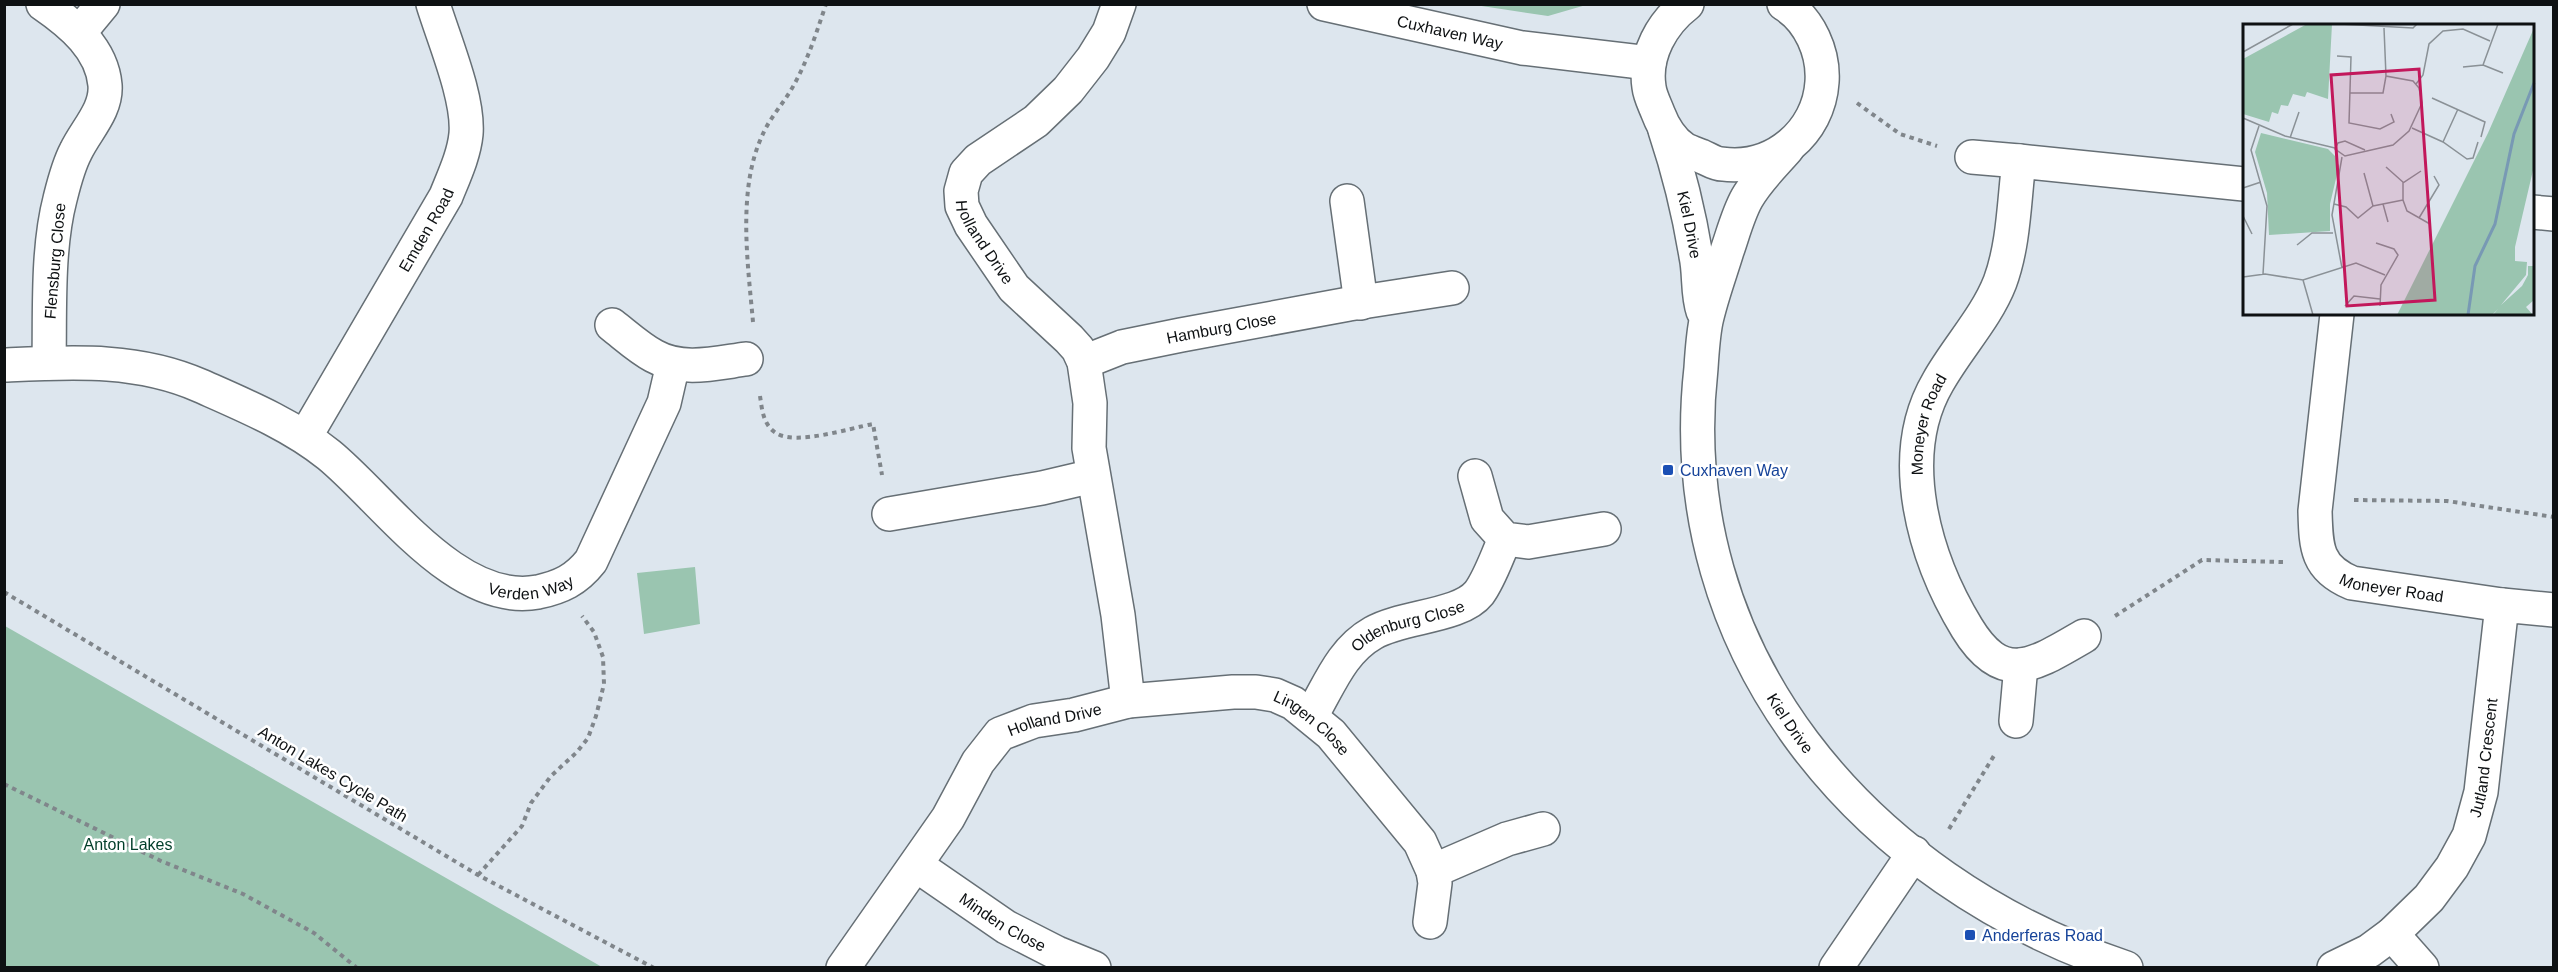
<svg xmlns="http://www.w3.org/2000/svg" width="2558" height="972" font-family="Arial,sans-serif">
  <style>
    .green { fill: #9ac5b0 }
    .lines { fill: none; stroke-linecap: round; stroke-linejoin: round }
    .minor-casing { stroke: #666f75; stroke-width: 36 }
    .path { stroke: #80868b; stroke-width: 4; stroke-dasharray: 4.5 4.5; stroke-linecap: butt }
    .minor { stroke: #fff; stroke-width: 33 }
    .transit-dot { fill: #1a4fb4; stroke: #fff; stroke-width: 2 }
    .labels { text-anchor: middle; dominant-baseline: central; stroke-width: 5; stroke-linejoin: round; paint-order: stroke }
    .street-label { font-size: 16px; fill: #0e1113; stroke: #fff }
    .transit-label { font-size: 16px; fill: #164399; stroke: #fff; text-anchor: start }
    .park-label { font-size: 16px; fill: #003d29; stroke: #fff }
    .inset-river { fill: none; stroke: #7899b4; stroke-width: 3 }
    .inset-road { fill: none; stroke: #8a9196; stroke-width: 1.5 }
    .view { fill: #c2185b; fill-opacity: 0.15; stroke: #c2185b; stroke-width: 3 }
    .inset-edge { fill: none; stroke: #0e1113; stroke-width: 3 }
  </style>
  <rect width="100%" height="100%" fill="#dde6ee"/>
  <path class="green" d="M1475,5l111,-1v1l-38,11z
    M695,567l5,57 -56,10 -7,-61z
    M5,626l597,341h-597z"/>
  <g class="lines">
    <g class="minor-casing">
      <g id="minor">
        <path d="M43,4c29,20 59,45 62,81 2,25 -19,45 -29,66 -8,15 -12,32 -16,48 -13,50 -10,112 -11,164"/>
        <path id="s1" d="M1119,4l-10,28 -16,26 -25,32 -32,31 -58,39 -12,13 -5,18 1,15 9,19 43,63 55,51 9,10 6,13 6,41 -1,45 29,167 10,86"/>
        <path id="s2" d="M1324,4l198,44 127,15"/>
        <path d="M1687,4c-25,19 -43,51 -38,83 1,9 6,18 9,26 5,13 14,28 26,36 5,3 12,5 17,7 7,3 14,8 21,8 52,7 97,-32 100,-82 2,-29 -12,-62 -38,-78"/>
        <path d="M79,33l24,-29"/>
        <path id="s3" d="M1665,130c14,42 24,83 31,126 4,18 1,37 7,55"/>
        <path id="s4" d="M1787,149c-14,16 -29,30 -40,49 -9,16 -14,36 -20,53 -7,23 -16,47 -21,70 -3,15 -4,31 -5,47 -32,286 164,513 425,600"/>
        <path d="M1972,157l47,4"/>
        <path d="M1347,201l14,102"/>
        <path d="M2532,212l22,2"/>
        <path id="s5" d="M2337,314l-22,197c1,36 1,57 37,72l150,22"/>
        <path d="M612,325c13,10 27,23 42,31 28,16 62,7 92,3"/>
        <path id="s6" d="M1084,362l38,-15 59,-12 168,-31 103,-16"/>
        <path id="s7" d="M4,365c68,-3 134,-7 197,21 43,19 91,39 128,69 56,46 128,152 209,137 23,-5 38,-12 53,-31l73,-158 9,-39"/>
        <path id="s8" d="M305,437l141,-241c8,-20 18,-41 20,-62 3,-36 -22,-94 -33,-130"/>
        <path d="M1475,476l12,43 18,20 23,3 76,-13"/>
        <path d="M889,514l153,-26 51,-12"/>
        <path id="s9" d="M2084,636c-50,29 -81,51 -117,-8 -42,-69 -73,-171 -29,-246 19,-34 48,-64 62,-100 14,-38 14,-81 19,-121l225,23"/>
        <path id="s10" d="M1311,716c18,-30 30,-65 62,-83 29,-17 87,-16 106,-40 11,-15 18,-37 26,-54"/>
        <path d="M2016,721l5,-56"/>
        <path id="s11" d="M916,865l90,62 51,26 37,15"/>
        <path d="M1433,871l74,-32 36,-10"/>
        <path d="M2392,934l30,34"/>
        <path id="s12" d="M843,968l105,-150 30,-56 22,-28 34,-13 40,-6 54,-14 105,-9h23l19,3 18,8 38,31 89,108 13,29 2,12 -5,39"/>
        <path d="M1836,968l78,-115"/>
        <path id="s13" d="M2334,968l35,-17 23,-17 37,-36 23,-31 17,-31 12,-44 21,-187 52,5"/>
      </g>
    </g>
    <path class="path" d="M1857,103l43,31 37,12
      M753,322c-5,-57 -16,-132 9,-186 7,-17 20,-31 29,-46 16,-27 25,-56 35,-86
      M760,396c2,13 3,29 16,37 20,13 74,-5 97,-9l9,51
      M2354,500l93,1 107,16
      M4,592l474,283 176,93
      M2115,616l87,-56 81,2
      M4,784l157,77 82,33 71,39 43,35
      M1949,829l46,-75
      M478,875l44,-49 9,-23 20,-27 26,-24 11,-14 8,-22 8,-32 -1,-27 -9,-25 -12,-16"/>
    <use href="#minor" class="minor"/>
  </g>
  <g class="transit-dot">
    <rect x="1662" y="464" width="12" height="12" rx="3"/>
    <rect x="1964" y="929" width="12" height="12" rx="3"/>
  </g>
  <g class="labels">
    <g class="street-label">
      <text stroke="none"><textPath href="#s2" startOffset="129">Cuxhaven Way</textPath></text>
      <text stroke="none"><textPath href="#s3" startOffset="98">Kiel Drive</textPath></text>
      <text stroke="none"><textPath href="#s8" startOffset="240">Emden Road</textPath></text>
      <text stroke="none"><textPath href="#s1" startOffset="309">Holland Drive</textPath></text>
      <text transform="translate(55 261) rotate(-85)">Flensburg Close</text>
      <text stroke="none"><textPath href="#s6" startOffset="142">Hamburg Close</textPath></text>
      <text stroke="none"><textPath href="#s9" startOffset="354">Moneyer Road</textPath></text>
      <text stroke="none"><textPath href="#s7" startOffset="598">Verden Way</textPath></text>
      <text stroke="none"><textPath href="#s5" startOffset="326">Moneyer Road</textPath></text>
      <text stroke="none"><textPath href="#s10" startOffset="140">Oldenburg Close</textPath></text>
      <text stroke="none"><textPath href="#s12" startOffset="339">Holland Drive</textPath></text>
      <text stroke="none"><textPath href="#s4" startOffset="615">Kiel Drive</textPath></text>
      <text stroke="none"><textPath href="#s12" startOffset="609">Lingen Close</textPath></text>
      <text stroke="none"><textPath href="#s13" startOffset="273">Jutland Crescent</textPath></text>
      <text transform="translate(333 774) rotate(31)">Anton Lakes Cycle Path</text>
      <text stroke="none"><textPath href="#s11" startOffset="104">Minden Close</textPath></text>
    </g>
    <g class="transit-label">
      <text x="1680" y="470">Cuxhaven Way</text>
      <text x="1982" y="935">Anderferas Road</text>
    </g>
    <g class="park-label">
      <text x="128" y="844">Anton Lakes</text>
    </g>
  </g>
  <g transform="translate(2243 24)">
    <rect width="291" height="291" fill="#dde6ee"/>
    <path d="M64,0h25l-4,75 -21,-7 -2,5 -12,-3 -5,12 -7,-1 -3,9 -6,-2 -3,10 -26,-8v-55zM291,4v138l-19,81v14l12,1 -1,13 -25,30 21,-19 6,-11v-9h6v34l-8,7 7,8h-40l5,-6 -6,6h-95l91,-182zM18,109l67,16 7,7 4,10 -9,38v27l-61,4 -2,-42 -12,-41z" fill="#9ac5b0"/>
    <path class="inset-river" d="M225,291l7,-49 20,-42 19,-90 20,-51"/>
    <path class="inset-road" d="M97,0l73,4 4,-4M0,28l50,-28M94,32l14,1 -2,66 31,6 14,-7 -3,-8M240,41l20,8M220,43l20,-2 15,-41M173,60l7,-9 6,-31 14,-13 20,-2 27,12M107,69h33l3,-17M189,74l53,24 -4,15M0,94l42,18 50,12M16,102l-8,24 16,56 -4,68M169,104l31,14 24,17 6,-1 5,-16M47,114l9,-26M200,118l15,-33M122,126l-20,-9 -7,2 -3,6 10,7 48,-11 16,-14 13,-28 -3,-15 -6,-7 -27,-5 -2,-48M143,143l18,16M178,147l-18,12v17l4,11 23,13M121,149l9,33M0,164l18,-6M91,180l12,3 12,11 15,-12 30,-6M140,180l5,18M0,192l9,18M176,194l20,-33 -5,-9M133,219l18,6 4,6 -17,30 -1,21M54,221l15,-12h21M99,244l-10,-53 10,-58M0,253l22,-3 38,6 53,-17 29,12M60,256l10,35M102,282l9,-10 26,3"/>
    <path class="view" d="M176,45l16,231 -88,6 -16,-231z"/>
    <rect width="291" height="291" class="inset-edge"/>
  </g>
  <rect width="2558" height="972" fill="none" stroke="#0e1113" stroke-width="12"/>
</svg>
